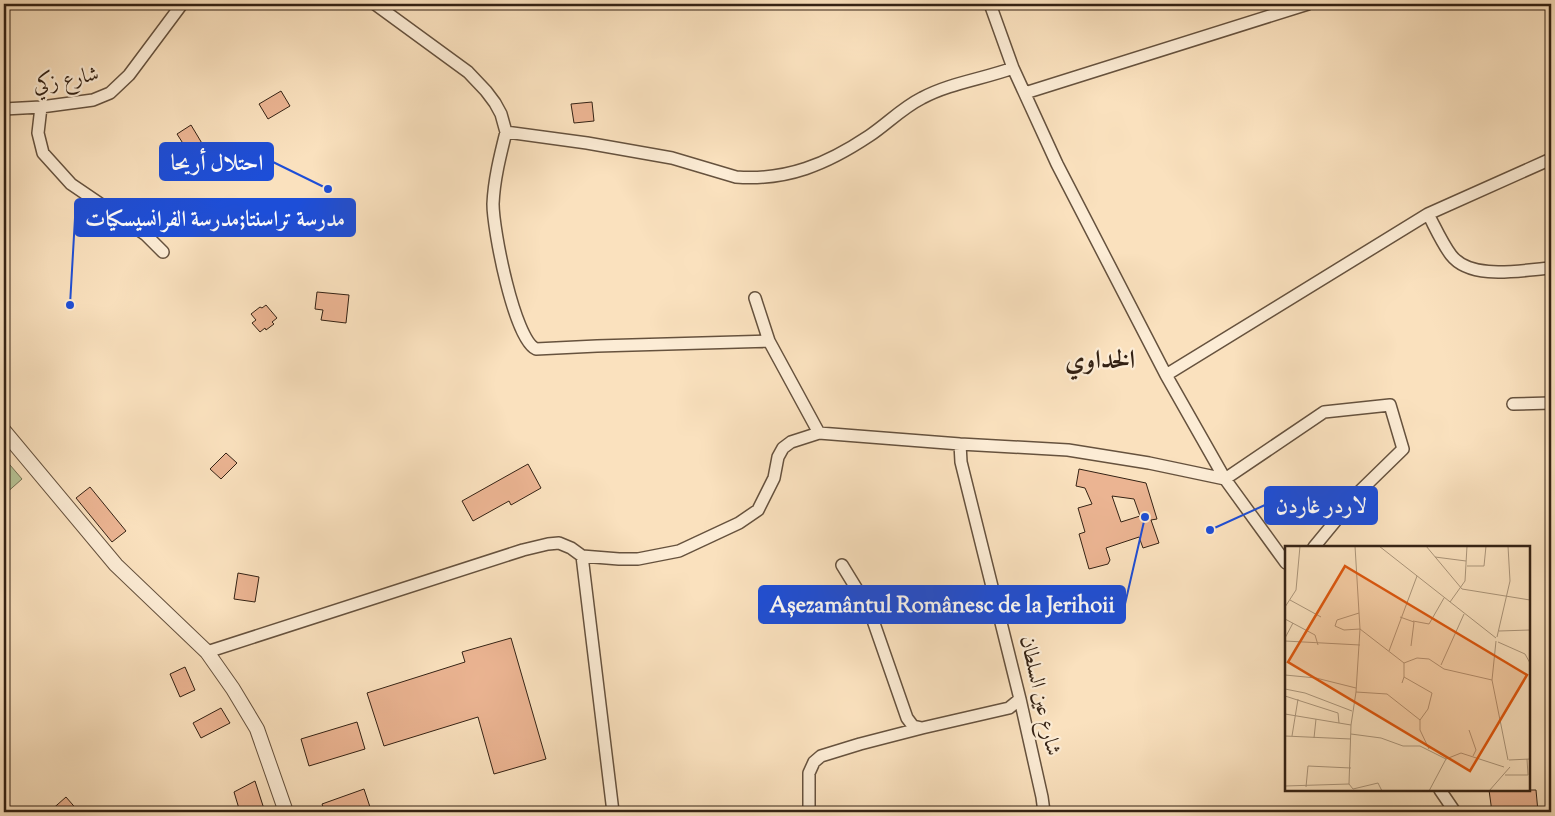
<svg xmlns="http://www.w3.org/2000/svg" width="1555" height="816" font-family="'Sorts Mill Goudy',Amiri,serif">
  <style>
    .green { fill: #b7c496; stroke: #767355 }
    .building { fill: #ebb492; stroke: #342214; fill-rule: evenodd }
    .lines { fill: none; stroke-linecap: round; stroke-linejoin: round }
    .minor-casing { stroke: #66523e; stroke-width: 14 }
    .tertiary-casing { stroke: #66523e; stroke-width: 16 }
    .minor { stroke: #fcecd5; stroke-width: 11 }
    .tertiary { stroke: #fcecd5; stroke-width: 14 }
    .labels { text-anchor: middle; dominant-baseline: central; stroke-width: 4.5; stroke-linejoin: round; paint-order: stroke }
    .street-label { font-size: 21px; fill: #342214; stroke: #fcecd5 }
    .district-label { font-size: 26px; font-weight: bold; fill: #342214; stroke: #fcecd5 }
    .inset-road { fill: none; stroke: #ab957a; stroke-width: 1 }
    .view { fill: #df560c; fill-opacity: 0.15; stroke: #df560c; stroke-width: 2.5 }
    .inset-edge { fill: none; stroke: #342214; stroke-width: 2.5 }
    .leader { fill: none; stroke: #1d4ed8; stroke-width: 2 }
    .callout-dot { fill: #1d4ed8; stroke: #fcecd5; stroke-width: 2 }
    .callout { fill: #1d4ed8; stroke: #1d4ed8; stroke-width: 2 }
    .callout-label { font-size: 22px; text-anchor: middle; font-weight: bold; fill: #fff }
  </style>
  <rect width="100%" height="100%" fill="#fae1be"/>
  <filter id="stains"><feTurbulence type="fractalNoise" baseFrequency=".004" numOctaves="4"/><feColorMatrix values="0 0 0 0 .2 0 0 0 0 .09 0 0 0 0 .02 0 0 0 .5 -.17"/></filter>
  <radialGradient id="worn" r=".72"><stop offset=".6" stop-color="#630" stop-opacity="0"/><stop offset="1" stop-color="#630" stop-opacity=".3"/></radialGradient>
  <path class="green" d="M4,458l18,21 -18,16z"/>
  <path class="building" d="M281,91l9,15 -22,13 -9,-15z
    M592,102l2,19 -20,2 -3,-19z
    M191,125l15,25 -24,15 -8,-14 10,-6 -7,-11z
    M317,292l32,3 -3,28 -25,-3 2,-10 -8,-1z
    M266,305l11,13 -5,4 2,2 -8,6 -1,-2 -5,4 -8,-9 4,-3 -5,-6 9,-7 2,1z
    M226,453l11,10 -16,16 -11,-10z
    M528,464l13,24 -30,17 -2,-4 -36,20 -11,-20z
    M1079,469l67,14 11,36 -6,1 8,23 -16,5 -4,-11 -33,11 4,12 -2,4 -19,5 -10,-35 6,-2 -7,-24 14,-4 -7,-16 -9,-2zM1112,496l22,3 6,17 -19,6z
    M90,487l36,44 -14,11 -36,-44z
    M238,573l21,4 -4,25 -21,-3z
    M511,638l35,121 -52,15 -16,-57 -94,29 -17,-53 98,-31 -3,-10z
    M185,667l10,23 -15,7 -10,-23z
    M221,708l9,15 -29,15 -8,-15z
    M357,722l8,27 -56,17 -8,-27z
    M255,781l10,31h-25l-6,-20z
    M364,789l7,21 -7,2h-39l-3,-8z
    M1489,790h47l2,22h-46z
    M66,797l13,15h-30z"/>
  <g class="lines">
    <g class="minor-casing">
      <path id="minor" d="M375,4l93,68 18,19 9,12 6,11 5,18 81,11 85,15 64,19c51,4 91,-13 133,-41 18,-12 33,-28 53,-38 28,-15 61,-19 91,-30l-23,-64
        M1013,68l44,96 109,211 59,104 61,84
        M1025,93l283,-89
        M41,107l-3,26 5,20 28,31 75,51 17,17
        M4,109l37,-2 52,-7 17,-7 19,-18 53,-71
        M506,132c-6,24 -12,48 -13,72 0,25 21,135 43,145l61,-3 172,-5 -14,-43
        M1428,214c7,13 14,29 23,41 20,26 71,15 100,13
        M769,341l50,92 141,11 108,6 81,13 76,16 99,-67 66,-7 13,44 -42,41 -47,57
        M1166,375l262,-161 123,-55
        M1513,404l38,-1
        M960,444l1,18 59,237 22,98 2,15
        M582,556l31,256
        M842,565l27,44 38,109 6,8 9,2 87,-20 11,-9
        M207,652l316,-102 25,-6 11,-1 12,5 11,8 37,3h19l41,-8 60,-28 19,-13 16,-32 4,-21 5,-9 8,-6 28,-9
        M1440,790l15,22
        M809,812v-39l5,-11 7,-6 39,-12 62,-16"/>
    </g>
    <g class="tertiary-casing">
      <path id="tertiary" d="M4,431l112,134 91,87 26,37 24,40 29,83"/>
    </g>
    <use href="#minor" class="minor"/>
    <use href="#tertiary" class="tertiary"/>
  </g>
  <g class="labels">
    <g class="street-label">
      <text transform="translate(66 81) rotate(-11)">شارع زكي</text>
      <text transform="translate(1039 696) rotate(77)">شارع عين السلطان</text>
    </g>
    <g class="district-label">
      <text x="1100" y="361">الخداوي</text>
    </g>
  </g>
  <g transform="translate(1285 546)">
    <rect width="245" height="245" fill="#fae1be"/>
    <path class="inset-road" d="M70,0l5,83 -4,63M94,0l117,92M141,0l36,43 68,11M150,11l31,4M182,20h17l2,-20M5,54l31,17M165,56l15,-21 2,-35M0,61l11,-17 4,-44M74,67l-22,7 -2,6 9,4 16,-1 44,34v14M115,71l14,5 -3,24M0,73l30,16 3,10M128,75l16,3 15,-26M214,85l31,-1M212,91l13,-56 -2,-35M0,92l8,-15M0,95l75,4M211,95l-4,39 16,80M213,96l27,12 5,9M104,105l28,-75M119,117l13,-5 12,1 15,10 48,11M156,119l23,-51M0,129l31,3 40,10M117,137l2,-6 28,16 -4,16 -8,11M0,143l20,4 47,18M0,150l53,17 1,10M0,168l66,11 5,-33 31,2 33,26v10l9,19M184,184l7,20 -3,6M66,188l30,4 22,8h17l26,13M0,190l66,3M7,190l6,-37M29,192l2,-19M224,214l21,-1M220,229h23l-1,-16M64,238l2,-59M0,240l64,-2 4,5 25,-6 4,8M21,241l2,-21 43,2M144,245l17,-32 15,-6 43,14M204,245l21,-24"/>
    <path class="view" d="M60,20l182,109 -57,96 -182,-109z"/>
    <rect width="245" height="245" class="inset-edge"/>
  </g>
  <path class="leader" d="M328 189L273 162M70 305L75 218M1210 530L1265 505M1145 517L1125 604"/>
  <g class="callout-dot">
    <circle cx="328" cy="189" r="5"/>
    <circle cx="70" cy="305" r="5"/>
    <circle cx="1210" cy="530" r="5"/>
    <circle cx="1145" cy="517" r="5"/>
  </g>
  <g class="callout">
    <rect x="160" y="143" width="113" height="37" rx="5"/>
    <rect x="75" y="199" width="280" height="37" rx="5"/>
    <rect x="1265" y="487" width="112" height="37" rx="5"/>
    <rect x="759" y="586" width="366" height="37" rx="5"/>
  </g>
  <g class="callout-label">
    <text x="217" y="170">احتلال أريحا</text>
    <text x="215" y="226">مدرسة تراسنتا;مدرسة الفرانسيسكيات</text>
    <text x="1321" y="513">لاردر غاردن</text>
    <text x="942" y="612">Aşezamântul Românesc de la Jerihoii</text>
  </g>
  <rect width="1555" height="816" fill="none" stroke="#fae1be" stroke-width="20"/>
  <rect x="5" y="5" width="1545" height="806" fill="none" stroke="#342214" stroke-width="2.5"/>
  <rect x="10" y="10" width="1535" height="796" fill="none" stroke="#342214"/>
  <rect width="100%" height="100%" filter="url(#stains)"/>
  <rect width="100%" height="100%" fill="url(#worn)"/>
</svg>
